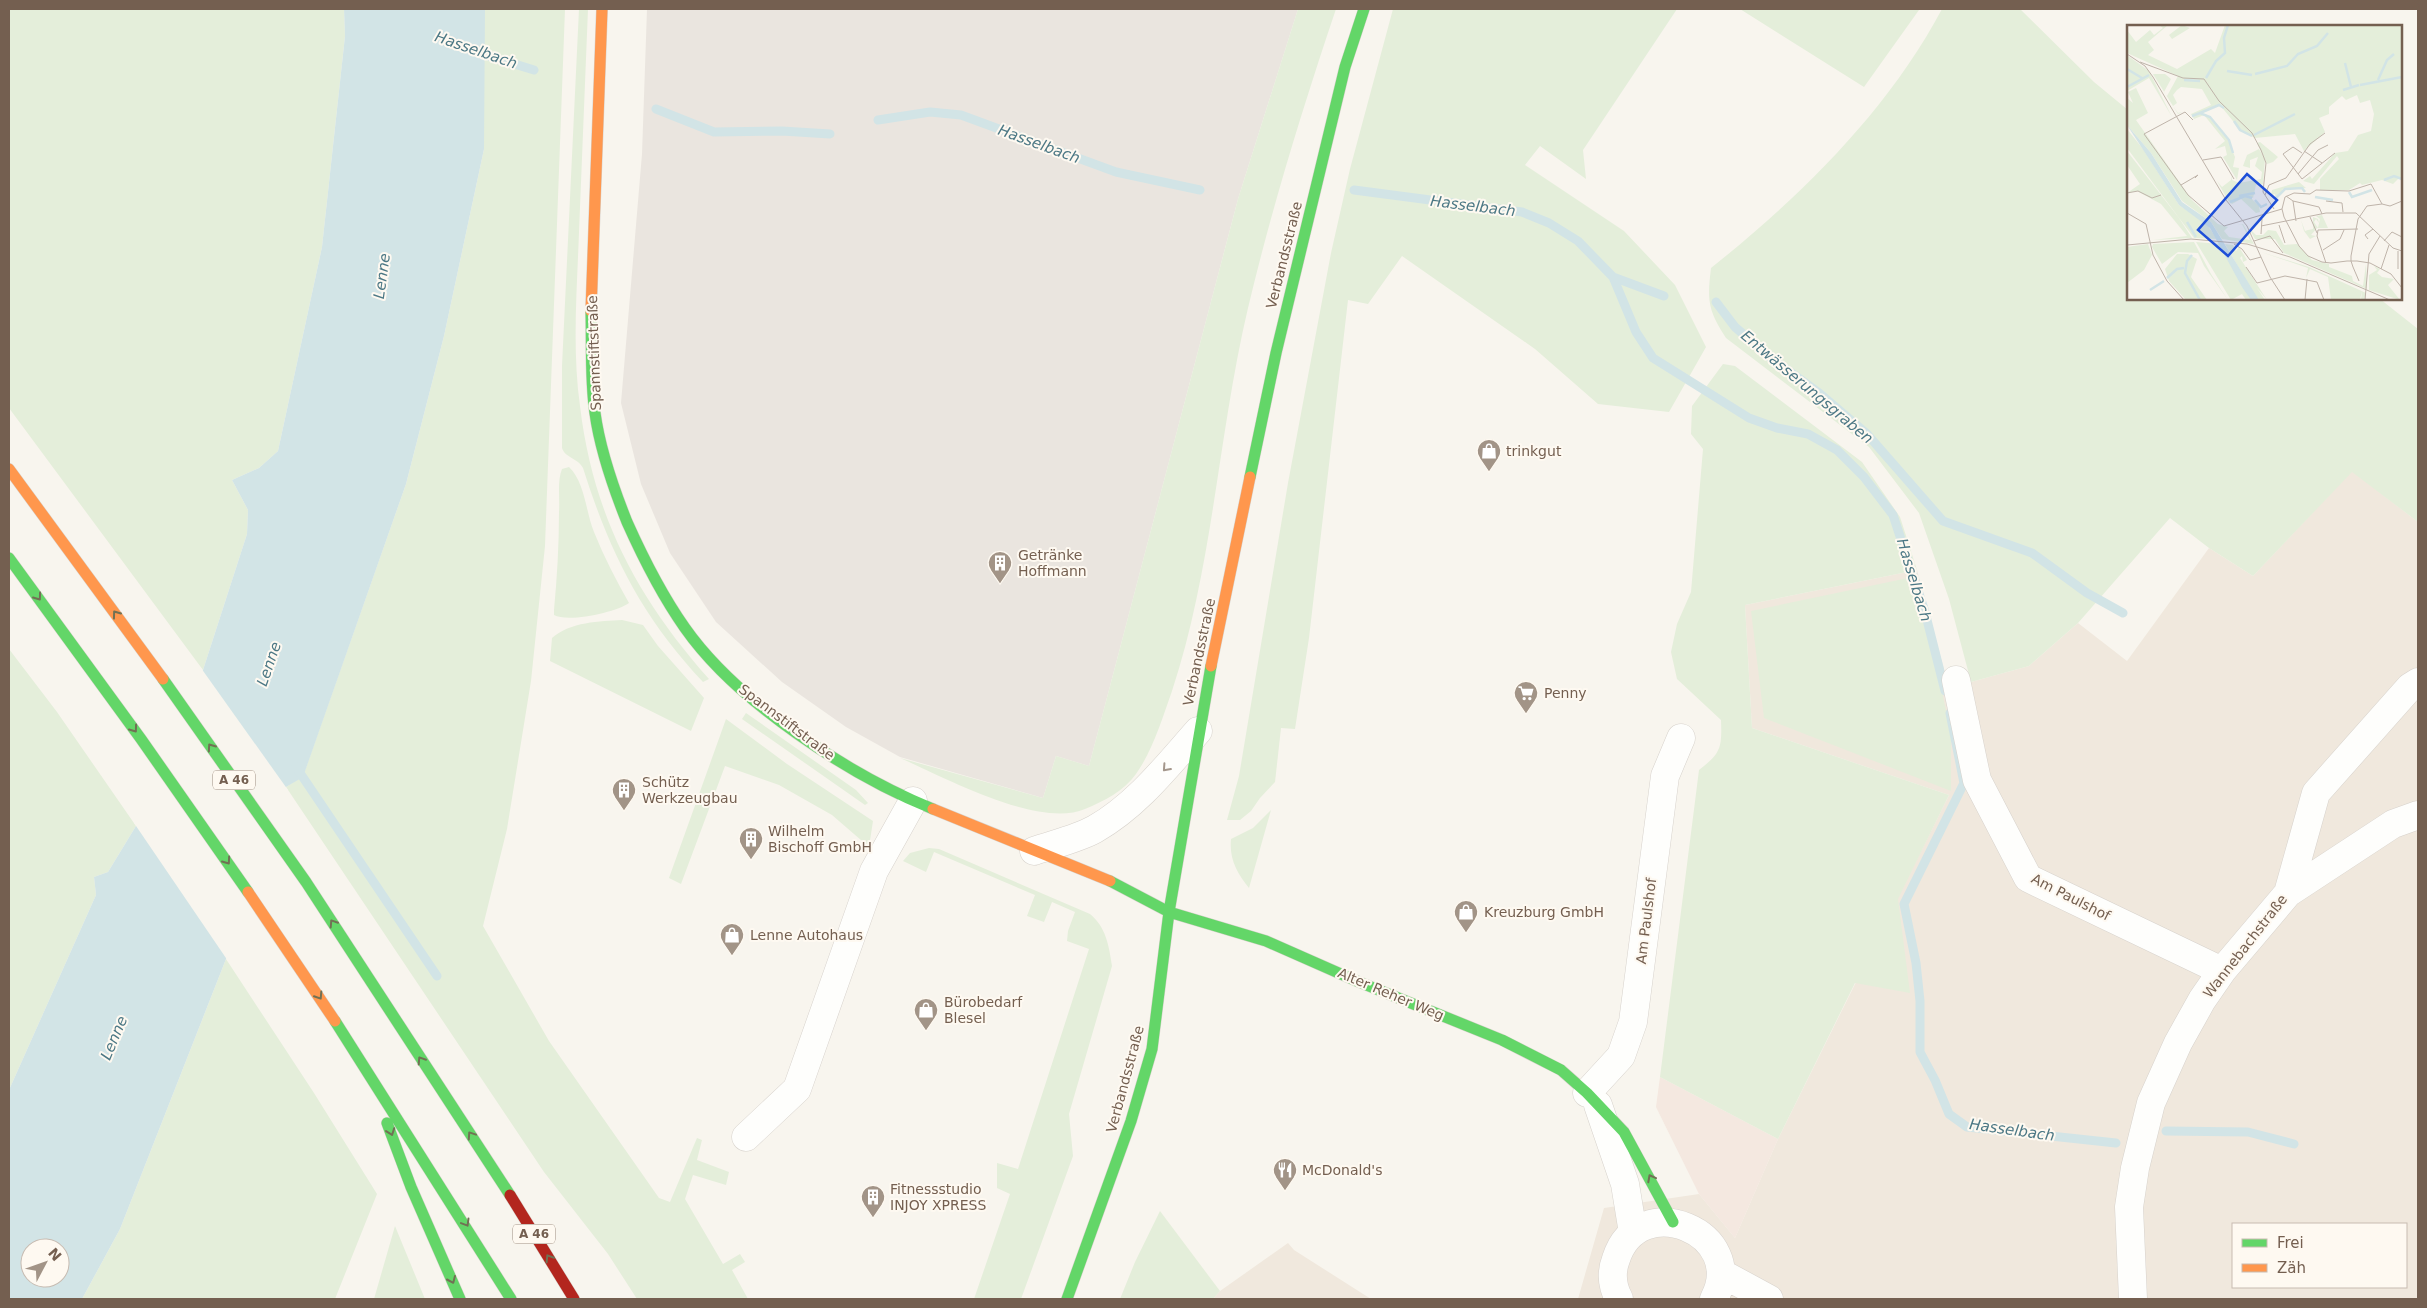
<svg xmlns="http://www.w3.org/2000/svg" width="2427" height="1308" font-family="'DejaVu Sans',sans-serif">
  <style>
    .residential { fill: #f0e8dd; fill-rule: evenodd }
    .commercial { fill: #f4e8e0 }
    .industrial { fill: #eae5df }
    .green { fill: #e4eeda }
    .water { fill: #d2e4e6; fill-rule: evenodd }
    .pier { fill: #f8f5ee }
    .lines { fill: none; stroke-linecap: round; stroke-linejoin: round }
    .stream { stroke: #d2e4e6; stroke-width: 9 }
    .street-casing { stroke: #d7d2cc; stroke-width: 29 }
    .fast-casing { stroke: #d8d2cc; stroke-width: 12 }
    .slow-casing { stroke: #d8d2cc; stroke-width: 12 }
    .jam-casing { stroke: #d8d2cc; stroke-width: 12 }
    .street { stroke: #fefefc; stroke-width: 28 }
    .fast { stroke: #63d668; stroke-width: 11 }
    .slow { stroke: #ff974d; stroke-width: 11 }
    .jam { stroke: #b3261e; stroke-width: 11 }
    .oneway { stroke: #717154 }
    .oneway2 { stroke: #a4978c }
    .labels { text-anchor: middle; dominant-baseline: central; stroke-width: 4; stroke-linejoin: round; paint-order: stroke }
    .shield { fill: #fef9f1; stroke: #9d8d80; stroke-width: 1 }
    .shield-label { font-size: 12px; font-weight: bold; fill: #745f50 }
    .street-label { font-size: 14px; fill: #745f50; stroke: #fef9f1 }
    .poi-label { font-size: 14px; fill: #745f50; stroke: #fef9f1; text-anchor: start }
    .water-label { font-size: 15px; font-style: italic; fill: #4c7885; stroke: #fef9f1 }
    .inset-river { fill: none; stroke: #d2e4e6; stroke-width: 2.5 }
    .inset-road { fill: none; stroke: #bfb4aa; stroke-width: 1 }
    .view { fill: #1d4ed8; fill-opacity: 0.15; stroke: #1d4ed8; stroke-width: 2.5 }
    .inset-edge { fill: none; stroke: #745f50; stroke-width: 2.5 }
  </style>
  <rect width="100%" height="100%" fill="#f8f5ee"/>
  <path class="residential" d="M2352,471l66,51v777h-840l26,-91 95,-14 36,44 43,-99 171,-344 -197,-67 -7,-123 172,-35 32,118 80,-22 49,-43 49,38 82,-113 44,28zM2233,1224h173v63h-173z
    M1288,1243l6,7 77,49h-158l7,-8z"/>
  <path class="commercial" d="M1660,1077l118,62 -43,99 -36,-44 -43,-87z"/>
  <path class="industrial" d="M647,9h651l-60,190 -149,567 -33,-10 -13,42 -143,-41 -54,-30 -64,-45 -66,-60 -46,-69 -29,-69 -20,-81 21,-249z"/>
  <path class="green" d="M9,9h335l1,27 -23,211 -44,204 -19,17 -27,12 16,30 -1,24 -44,136 -194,-262z
    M483,9h82l-20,537 -14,135 -24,148 -24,97 66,115 110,157 11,4 27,-64 5,2 -5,20 32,12 -3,13 -33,-10 -8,24 38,65 17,-10 5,8 -13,8 16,29h-111l-29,-45 -64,-82 -258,-385 17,-11 103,-292 38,-148 40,-187z
    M579,9h9c-3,74 -6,149 -9,223 -2,58 -7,117 1,174 13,109 57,192 129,273l-6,3c-62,-66 -93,-129 -120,-214 -5,-10 -18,-10 -21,-20v-82z
    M1298,9h38c-33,98 -64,198 -88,299 -30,127 -35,259 -76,383 -10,28 -19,59 -36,83 -12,17 -32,27 -51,35 -47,20 -141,-32 -185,-51l143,40 13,-42 33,10 149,-567z
    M1393,9h284l-94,141 3,29 -46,-33 -15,19 99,66 51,54 31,62 -37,65 -71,-8 -63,-55 -133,-93 -34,48 -20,-4 -39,338 -14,91 -14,-1 -6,54 -15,16 -9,13 -11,9h-13l12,-44 49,-293 43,-230 19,-84z
    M1740,9h177l2,1 -55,77z
    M1942,9h78l74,73 34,28v189h252l38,30v193l-66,-50 -99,104 -44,-28 -39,-30 -92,105 -49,43 -58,16 -22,-83 -30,-86 -50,-66 -143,-109c-18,-28 -19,-37 -15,-70 90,-72 176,-156 231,-259z
    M1723,364l12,2 127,96 38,55 17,53 -172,35 7,123 197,67 -51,104 12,94 -55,-10 -77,156 -118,-62 39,-307c22,-17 23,-22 22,-50l-44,-41 -6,-27 6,-28 14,-32 12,-143 -12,-15 1,-28z
    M569,467c16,15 17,46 25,65 10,25 22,48 35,71 -12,9 -61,20 -75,12v-5c3,-32 5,-65 5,-98 1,-14 -2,-31 3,-43z
    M1908,578l26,76 17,80v57l-187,-73 -13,-107z
    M622,620l21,5 15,21 46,52 -13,33 -141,-70 2,-23c18,-16 48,-17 70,-18z
    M9,649l48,63 79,114 -28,46 -14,5 2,18 -87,195z
    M746,713l110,77 12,13 -3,2 -123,-86z
    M726,719l61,45 86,57 -4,26 -37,-32 -53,-30 -54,-19 -44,118 -12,-6z
    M1271,810l-22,78c-12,-15 -20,-29 -18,-49l22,-11z
    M929,848l10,1 151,65c16,13 19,32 22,52l-43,148 4,42 -52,143h-47l36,-105 -13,-6v-25l21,6 71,-220 -22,-8 1,-10 7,-19 -23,-10 -8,20 -17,-6 8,-21 -101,-43 -8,20 -23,-11 7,-8z
    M226,959l88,134 63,101 -42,105h-253l38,-70z
    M1160,1211l60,80 -7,8h-93l15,-37z
    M395,1226l30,73h-51z"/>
  <path class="water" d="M344,9h141l-1,140 -40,187 -38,148 -103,293 -17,10 -60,172 -106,270 -38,70h-73v-209l87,-195 -2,-18 14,-5 28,-46 67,-156 44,-136 1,-24 -16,-30 27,-12 19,-17 44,-204 23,-211zM30,1248h30v30h-30z"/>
  <path class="pier" d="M201,668l87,122 -60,171 -94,-138z"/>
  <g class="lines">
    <path class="stream" d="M475,52l59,18
      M656,109l58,23 68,-1 48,3
      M878,120l52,-8 31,3 155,57 84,18
      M1354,190l168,22 27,11 29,18 35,36 23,55 17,26 96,60 28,10 31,6 29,16 27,27 29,38 32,97 20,79
      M1613,277l51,19
      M1716,302l19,25 36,31 48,35 48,41 76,87 89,32 55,40 36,20
      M1950,713l14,70 -60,121 12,59 4,38v51l15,28 14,34 18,13 149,16
      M296,767l141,209
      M2166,1131l82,1 46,12"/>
    <g class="street-casing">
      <path id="street" d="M1956,680l21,100 51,98 194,93
        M1034,851c20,-7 43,-12 61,-22 42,-24 72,-63 103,-98
        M2288,893l105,-69 25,-9
        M1587,1093l34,-37 12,-34 32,-246 16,-38
        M1598,1105l27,79 8,49
        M746,1137l51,-48 77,-218 39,-70
        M1721,1273l48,26
        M1619,1299c-7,-13 -8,-27 -3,-40 23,-72 133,-26 98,40
        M2133,1299l-4,-92 6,-39 16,-65 27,-60 24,-43 20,-29 66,-78 28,-100 94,-106 8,-5"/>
    </g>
    <g class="fast-casing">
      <path id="fast" d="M591,311c1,33 -1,69 4,102 5,37 18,74 32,109 17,38 34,72 58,106 52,74 164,147 248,181
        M1250,477l26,-124 69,-286 19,-58
        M9,558l132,181 107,153
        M163,679l143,203 204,313
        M1110,881l59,31 97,29 93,41 143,58 59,30 26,23 37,39 49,90
        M335,1021l176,278
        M387,1123l24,64 49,112
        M1067,1299l64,-178 21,-72 17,-137 42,-246"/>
    </g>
    <g class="slow-casing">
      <path id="slow" d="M591,311l11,-302
        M9,469l154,210
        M1211,666l39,-189
        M933,809l177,72
        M248,892l87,129"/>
    </g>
    <g class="jam-casing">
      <path id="jam" d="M510,1195l64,104"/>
    </g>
    <use href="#street" class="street"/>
    <use href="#fast" class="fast"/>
    <use href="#slow" class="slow"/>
    <use href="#jam" class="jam"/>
  </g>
  <defs><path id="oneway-chevron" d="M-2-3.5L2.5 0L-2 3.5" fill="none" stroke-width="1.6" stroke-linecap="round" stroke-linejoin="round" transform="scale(1.25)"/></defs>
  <g class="oneway">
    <use href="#oneway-chevron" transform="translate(38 597) rotate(54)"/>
    <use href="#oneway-chevron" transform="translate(116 614) rotate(-126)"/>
    <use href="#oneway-chevron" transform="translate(134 729) rotate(54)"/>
    <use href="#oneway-chevron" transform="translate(211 747) rotate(-125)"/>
    <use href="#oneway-chevron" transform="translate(227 861) rotate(55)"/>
    <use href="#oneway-chevron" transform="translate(333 923) rotate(-123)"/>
    <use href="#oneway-chevron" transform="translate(319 996) rotate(57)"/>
    <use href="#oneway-chevron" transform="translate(421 1060) rotate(-123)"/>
    <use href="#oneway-chevron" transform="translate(391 1132) rotate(70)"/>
    <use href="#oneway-chevron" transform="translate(471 1135) rotate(-124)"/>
    <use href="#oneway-chevron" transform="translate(1651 1178) rotate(-118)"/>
    <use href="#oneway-chevron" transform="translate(466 1223) rotate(59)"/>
    <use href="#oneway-chevron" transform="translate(549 1258) rotate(-122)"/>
    <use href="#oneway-chevron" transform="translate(452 1280) rotate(66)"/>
  </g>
  <use class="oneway2" href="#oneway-chevron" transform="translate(1166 768) rotate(132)"/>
  <defs>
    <g id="shop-pin" transform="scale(1.25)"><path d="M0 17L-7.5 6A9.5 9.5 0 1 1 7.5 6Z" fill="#a29487" stroke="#fef9f1"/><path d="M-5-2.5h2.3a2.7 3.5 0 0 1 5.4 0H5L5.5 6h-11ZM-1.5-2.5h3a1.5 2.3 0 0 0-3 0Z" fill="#fff"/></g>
    <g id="building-pin" transform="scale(1.25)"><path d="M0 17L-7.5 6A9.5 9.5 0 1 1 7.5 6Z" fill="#a29487" stroke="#fef9f1"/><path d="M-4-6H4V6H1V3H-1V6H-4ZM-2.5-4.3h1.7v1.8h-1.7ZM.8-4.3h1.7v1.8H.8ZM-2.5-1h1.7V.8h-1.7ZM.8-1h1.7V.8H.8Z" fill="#fff"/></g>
    <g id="supermarket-pin" transform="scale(1.25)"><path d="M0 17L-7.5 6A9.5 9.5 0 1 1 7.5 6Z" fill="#a29487" stroke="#fef9f1"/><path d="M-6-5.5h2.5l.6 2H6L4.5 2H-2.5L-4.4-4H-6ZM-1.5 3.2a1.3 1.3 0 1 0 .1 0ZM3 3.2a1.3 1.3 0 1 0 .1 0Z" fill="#fff"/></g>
    <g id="restaurant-pin" transform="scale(1.25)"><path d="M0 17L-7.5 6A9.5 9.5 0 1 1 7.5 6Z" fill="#a29487" stroke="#fef9f1"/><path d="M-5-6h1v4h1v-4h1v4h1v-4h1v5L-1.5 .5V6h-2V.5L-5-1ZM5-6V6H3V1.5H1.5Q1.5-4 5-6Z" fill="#fff"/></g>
  </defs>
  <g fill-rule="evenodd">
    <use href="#shop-pin" x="1489" y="451"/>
    <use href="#building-pin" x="1000" y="563"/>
    <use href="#supermarket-pin" x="1526" y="693"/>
    <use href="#building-pin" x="624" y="790"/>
    <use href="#building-pin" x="751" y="839"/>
    <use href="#shop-pin" x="1466" y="912"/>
    <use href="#shop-pin" x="732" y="935"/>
    <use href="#shop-pin" x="926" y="1010"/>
    <use href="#restaurant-pin" x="1285" y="1170"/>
    <use href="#building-pin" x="873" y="1197"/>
  </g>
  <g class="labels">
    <g class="shield">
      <rect x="213" y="770.5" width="42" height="19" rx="4"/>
      <rect x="513" y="1224.5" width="42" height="19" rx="4"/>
    </g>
    <g class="shield-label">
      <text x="234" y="780">A 46</text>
      <text x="534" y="1234">A 46</text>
    </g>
    <g class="street-label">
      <text transform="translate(1284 255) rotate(-76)">Verbandsstraße</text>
      <text transform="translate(594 353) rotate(-92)">Spannstiftstraße</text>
      <text transform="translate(1199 652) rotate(-78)">Verbandsstraße</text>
      <text transform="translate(787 722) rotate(37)">Spannstiftstraße</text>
      <text transform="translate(2071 897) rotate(27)">Am Paulshof</text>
      <text transform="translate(1646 921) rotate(-83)">Am Paulshof</text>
      <text transform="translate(2245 946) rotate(-52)">Wannebachstraße</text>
      <text transform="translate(1391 994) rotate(23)">Alter Reher Weg</text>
      <text transform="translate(1125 1079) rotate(-75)">Verbandsstraße</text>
    </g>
    <g class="poi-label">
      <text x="1506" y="451">trinkgut</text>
      <text x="1018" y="555">Getränke<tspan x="1018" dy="16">Hoffmann</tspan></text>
      <text x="1544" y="693">Penny</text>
      <text x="642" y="782">Schütz<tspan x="642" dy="16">Werkzeugbau</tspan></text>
      <text x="768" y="831">Wilhelm<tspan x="768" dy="16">Bischoff GmbH</tspan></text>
      <text x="1484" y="912">Kreuzburg GmbH</text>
      <text x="750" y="935">Lenne Autohaus</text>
      <text x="944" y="1002">Bürobedarf<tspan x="944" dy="16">Blesel</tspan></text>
      <text x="1302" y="1170">McDonald's</text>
      <text x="890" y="1189">Fitnessstudio<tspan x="890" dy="16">INJOY XPRESS</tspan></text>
    </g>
    <g class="water-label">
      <text transform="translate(476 50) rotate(19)">Hasselbach</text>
      <text transform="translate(1039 144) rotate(20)">Hasselbach</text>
      <text transform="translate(1473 206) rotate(7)">Hasselbach</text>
      <text transform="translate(382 276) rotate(-82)">Lenne</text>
      <text transform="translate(1807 387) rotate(40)">Entwässerungsgraben</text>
      <text transform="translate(1914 580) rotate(73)">Hasselbach</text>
      <text transform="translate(269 664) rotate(-71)">Lenne</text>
      <text transform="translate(114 1038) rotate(-67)">Lenne</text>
      <text transform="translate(2012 1130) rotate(8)">Hasselbach</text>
    </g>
  </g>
  <g transform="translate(2127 25)">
    <rect width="275" height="275" fill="#f8f5ee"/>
    <path d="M32,0h9l-20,17 6,8 -6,5 29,14 34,-20 4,4 10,-28h177v157l-3,-4 -6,6 -11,-4 -20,5 -2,-2 -11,7h-29v-11l19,-20 -2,-3 -23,28 -11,-3 7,-5 2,3 23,-26 13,-2 10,-16 13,-4 3,-17 -4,-14 -10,3 -3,-8 -11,5 -4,-4 -13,11v7l-10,4 6,14 -21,19 -9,-17 -40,4 -14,-7 -21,-26 -19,8 6,2 21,25 7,17 -2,10 6,1 -2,12 -14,-23 4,-2 -2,-9 -10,3 10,-8 -21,-26 -10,4 -3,-5 20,-9 -9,-16 -21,-2 -4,3 -4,5 4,8 -4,3 5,7 4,-1 -4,2 -25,-40h12l6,5 -7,13 3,4 11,-20 -51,-23v-23l9,12 14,-12 4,5 9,-7zM55,0l8,3 -18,11 -3,-4zM0,30l22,16 23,46 -23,-39 -22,13zM9,63l12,25 -12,7 56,80 26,24 10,3 -4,4 5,6 21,3 -8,-16 -6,1 7,-1 11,20 -32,-5 -11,-17 -29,-21 -31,-48 -24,-28v-27l6,5 -5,-11zM0,104l16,20 36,56 27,18 11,16 -23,-1 -67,-90zM133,117l18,15 -5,5 -6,2 -10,-21zM132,124l6,10 -2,25 -7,1 -3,13 -3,-1 9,9 1,6 -4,1 -15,-14 -9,5 -3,-2 -12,-21 5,6 9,-7v-5l1,5 7,3 22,-4 1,-7 -7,-6 3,-9 -8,3v8l-7,-2 4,-11zM0,126l52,67 13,20 -39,2 34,-4 -26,-32 -24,-13 -10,2 13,-9 -13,-19zM172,157l7,6 -23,1 -7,10 -1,-5 -4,1 1,-5zM195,190l6,13h-11l-6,7 5,1 -6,3 -6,-8 -3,-11 4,11 3,-1 5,-1v-12l5,2 1,4 -3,-4 -2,3 4,6 2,-9 -4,-3zM122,203l7,7h7l5,-5 8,1 8,14 13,-1 15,16 17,4v3l23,9 1,5 10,5 3,-22 1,25 -83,-36 -9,-14h-20zM67,217l17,32 17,26 -24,-34 -6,-13 -20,-1 -16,12 -10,-17 1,-3zM69,217l24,2 31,56h-5l-4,-6 -11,6zM21,219l4,11 -8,15 -17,13v-36zM98,219l8,1 3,6 3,-4 8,13 -4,2 -1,-6 -2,2 27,42 -10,-12 8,12h-6l-5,-6zM134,227l48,15 57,26 -2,7h-3l1,-9 -2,9h-29l-3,-23 -18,-8 -4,9 2,-10zM50,229h11l9,5 -6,18 16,23h-21l-17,-19 -4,-12zM247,241l6,3 -3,4 5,4 12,2 -6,6 12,15 -31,-10v-15l8,-5z" fill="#e4eeda"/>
    <path d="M0,100l24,28 31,49 29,20 48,78h-8l-9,-13 -32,-59 -31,-23z" fill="#d2e4e6"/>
    <path class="inset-river" d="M218,38l6,24M0,44l15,9M100,46l25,4M128,49l32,-8 11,-12 19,-8 11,-13M79,53l10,-17 9,-8 -1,-15 4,-13M57,55l16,1M251,55l9,-20 7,-6M233,60l42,-8M0,62l22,-12M216,65l16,-5M73,88l19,-8 5,3M65,91l8,-3 10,4 19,23 4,13M107,96l6,9 12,6M127,110l41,-21M257,155l10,-4 8,3M222,167l3,5 20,-7M112,171l16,-3M188,172l18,3M148,174l10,-10 17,-1 3,4M128,175l6,7 6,-3M103,177l15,-6 7,2M60,197l9,15M65,230l-5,6 -2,12 15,27M40,253l10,-9 7,-1M23,265l14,-9"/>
    <path class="inset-road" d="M0,29l18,12 8,11 73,123 21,26 23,51 15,23M13,37l43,16 21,1 15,22 33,32 9,17 5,13 -3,29 11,17M66,95l-8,-8 -41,22 44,61 36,31 58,-17M177,126l18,12M175,128l-9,-6 -10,7 19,25 33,-26M76,135l18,-3 13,22M171,149l20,-24 10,-5M54,160l17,-10 -3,3M0,168l11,-2 14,7 9,-3M138,170l4,-10 17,-7 24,-34 15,-11M159,171l7,5 26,6 3,7M166,176l3,20M199,176l16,2 1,9M255,179l8,2 12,-5M0,188l19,11 7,31 14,26 17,19M183,192l7,16M152,200l6,18M134,201l65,-13h30l37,35 9,3M134,209l1,-15M241,214l-3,-4 8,-6M127,216l16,-5 13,17M257,216l8,-9 10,5M107,219l8,5 8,11 11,-3M0,220l64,-6 56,5 43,13 100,43M196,225l17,-11 4,-9M199,238l-9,-27 1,-6 40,-1M119,242l11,16 28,-7 32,6 7,18M254,244l8,-24M271,244v-18M232,256l-6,-14 -2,-6v-5l7,-37 9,-13 15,-2 -11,-20 -22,7 -33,-1 -6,4 -16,-1 -9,4 -3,12 2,8 15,29 9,10 14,6 9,1 16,-2h10l13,2 21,11 11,14M178,275l2,-21M238,275l4,-46 11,-18"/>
    <path class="view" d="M120,149l30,26 -49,56 -30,-26z"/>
    <rect width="275" height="275" class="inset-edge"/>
  </g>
  <rect width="2427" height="1308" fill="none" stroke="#745f50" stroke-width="20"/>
  <rect x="2232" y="1223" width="175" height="65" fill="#fef9f1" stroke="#c7bbb1"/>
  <rect x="2242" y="1239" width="25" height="8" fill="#63d668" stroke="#c7bbb1"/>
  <text x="2277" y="1248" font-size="15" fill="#745f50">Frei</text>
  <rect x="2242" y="1264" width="25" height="8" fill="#ff974d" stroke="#c7bbb1"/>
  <text x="2277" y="1273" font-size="15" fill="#745f50">Zäh</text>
  <g transform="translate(45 1263) rotate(49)"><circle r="24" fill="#fef9f1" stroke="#c7bbb1"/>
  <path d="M0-4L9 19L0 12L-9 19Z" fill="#a29487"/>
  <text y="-8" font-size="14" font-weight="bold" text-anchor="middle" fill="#745f50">N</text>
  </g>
</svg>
